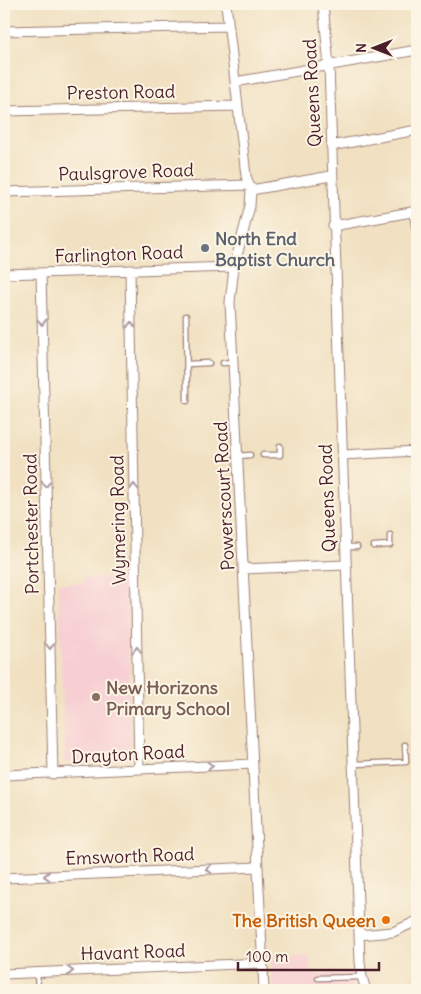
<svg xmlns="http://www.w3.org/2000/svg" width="421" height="994" font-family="Delius,sans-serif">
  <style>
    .built { fill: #f7cfd3 }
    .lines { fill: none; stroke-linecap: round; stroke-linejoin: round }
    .lane-casing { stroke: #9e8076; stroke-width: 7 }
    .street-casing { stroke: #9e8076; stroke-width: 11 }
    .lane { stroke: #fff; stroke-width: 4.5 }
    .street { stroke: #fff; stroke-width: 9 }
    .oneway { stroke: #ae9aa0 }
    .worship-dot { fill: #6b7280; stroke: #fcf5e5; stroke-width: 2 }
    .education-dot { fill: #8d6e63; stroke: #fcf5e5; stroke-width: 2 }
    .food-dot { fill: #e8710a; stroke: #fcf5e5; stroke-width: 2 }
    .labels { text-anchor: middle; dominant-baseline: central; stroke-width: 4; stroke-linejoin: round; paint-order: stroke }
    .street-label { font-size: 18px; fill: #4a1f2b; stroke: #fcf5e5 }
    .worship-label { font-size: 18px; font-weight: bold; fill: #5b616d; stroke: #fcf5e5; text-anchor: start }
    .education-label { font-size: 18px; font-weight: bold; fill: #785e54; stroke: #fcf5e5; text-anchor: start }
    .food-label { font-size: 18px; font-weight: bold; fill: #c56008; stroke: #fcf5e5; text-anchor: end }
  </style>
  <rect width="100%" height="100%" fill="#fcf5e5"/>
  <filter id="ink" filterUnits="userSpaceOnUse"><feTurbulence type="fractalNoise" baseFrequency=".02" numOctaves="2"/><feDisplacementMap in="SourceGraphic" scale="10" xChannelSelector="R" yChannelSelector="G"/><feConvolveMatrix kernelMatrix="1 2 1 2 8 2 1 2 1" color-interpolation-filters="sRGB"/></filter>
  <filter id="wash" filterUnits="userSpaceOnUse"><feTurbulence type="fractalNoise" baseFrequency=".0096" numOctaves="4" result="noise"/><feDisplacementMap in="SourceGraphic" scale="20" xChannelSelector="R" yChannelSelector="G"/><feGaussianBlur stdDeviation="1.12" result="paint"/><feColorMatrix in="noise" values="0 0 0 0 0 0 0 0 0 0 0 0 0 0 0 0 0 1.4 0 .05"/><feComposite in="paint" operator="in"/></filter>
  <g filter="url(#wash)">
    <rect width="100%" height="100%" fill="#f1e1c2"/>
    <path class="built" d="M128,577l3,183 -66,3 -7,-180h25v-5z
      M310,956l1,18 42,-2v13l2,5h-82l-1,-33z
      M417,976v14h-43l28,-9z"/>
  </g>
  <g filter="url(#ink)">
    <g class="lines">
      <g class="lane-casing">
        <path id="lane" d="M186,316l1,85
          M223,363l10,-1
          M187,364l22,-1
          M263,455h17v-9
          M238,456l12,-1
          M374,546l16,-1v-10
          M346,547h11
          M354,764l52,-2 -1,-17
          M416,821l1,29
          M37,972l1,18
          M318,978l44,-1"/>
      </g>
      <g class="street-casing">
        <path id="street" d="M226,4l18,154 2,18 5,14 -1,16 -16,61 -4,35 34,688
          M323,4l6,62 31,896 2,15 4,13
          M4,31l224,-5
          M235,82l182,-32
          M4,111l234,-5
          M331,146l86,-16
          M251,190l80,-14
          M4,192l245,-7
          M414,212l3,18
          M333,226l84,-15
          M130,270l9,499
          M41,273l12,501
          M4,274l230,-7
          M342,455l75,-4
          M244,569l102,-4
          M4,775l249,-11
          M4,878l254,-11
          M359,935l34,-3 24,-11
          M4,974l259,-11"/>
      </g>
      <use href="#lane" class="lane"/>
      <use href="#street" class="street"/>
    </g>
    <defs><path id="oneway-chevron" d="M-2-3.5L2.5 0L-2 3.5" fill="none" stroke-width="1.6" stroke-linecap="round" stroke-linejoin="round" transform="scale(1.25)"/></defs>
    <g class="oneway">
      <use href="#oneway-chevron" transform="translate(42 322) rotate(89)"/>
      <use href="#oneway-chevron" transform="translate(131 325) rotate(-91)"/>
      <use href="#oneway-chevron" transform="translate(46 484) rotate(89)"/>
      <use href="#oneway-chevron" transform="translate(134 487) rotate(-91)"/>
      <use href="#oneway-chevron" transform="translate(50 646) rotate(89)"/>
      <use href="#oneway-chevron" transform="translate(137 650) rotate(-91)"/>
      <use href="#oneway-chevron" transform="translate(210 766) rotate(-2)"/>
      <use href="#oneway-chevron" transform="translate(209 869) rotate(178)"/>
      <use href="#oneway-chevron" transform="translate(47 876) rotate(178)"/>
      <use href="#oneway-chevron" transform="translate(70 971) rotate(-2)"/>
    </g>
  </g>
  <circle class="worship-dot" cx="205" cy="248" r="5"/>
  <circle class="education-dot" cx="96" cy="697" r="5"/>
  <circle class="food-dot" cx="386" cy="920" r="5"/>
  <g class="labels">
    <g class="street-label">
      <text transform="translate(121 92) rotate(-1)">Preston Road</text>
      <text transform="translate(312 93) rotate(-93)">Queens Road</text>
      <text transform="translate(126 172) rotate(-2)">Paulsgrove Road</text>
      <text transform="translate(119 254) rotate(-2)">Farlington Road</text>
      <text transform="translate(224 496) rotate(-93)">Powerscourt Road</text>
      <text transform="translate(327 498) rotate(-92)">Queens Road</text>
      <text transform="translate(118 520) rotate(-91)">Wymering Road</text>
      <text transform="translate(31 524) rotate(-91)">Portchester Road</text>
      <text transform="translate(128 754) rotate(-3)">Drayton Road</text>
      <text transform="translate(130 856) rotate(-2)">Emsworth Road</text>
      <text transform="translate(133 952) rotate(-2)">Havant Road</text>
    </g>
    <g class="worship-label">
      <text x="215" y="238">North End<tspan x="215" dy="21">Baptist Church</tspan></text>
    </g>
    <g class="education-label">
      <text x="106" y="687">New Horizons<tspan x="106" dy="21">Primary School</tspan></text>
    </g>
    <g class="food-label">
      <text x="376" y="920">The British Queen</text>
    </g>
  </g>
  <rect width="421" height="994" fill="none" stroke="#fcf5e5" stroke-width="20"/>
  <g transform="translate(374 48) rotate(270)" stroke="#fcf5e5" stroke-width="4" paint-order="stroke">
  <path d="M0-4L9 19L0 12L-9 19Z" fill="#4a1f2b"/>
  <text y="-8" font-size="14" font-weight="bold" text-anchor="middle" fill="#4a1f2b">N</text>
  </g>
  <path d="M238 962v8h141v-8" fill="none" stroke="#4a1f2b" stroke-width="2.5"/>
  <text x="246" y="962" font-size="15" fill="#4a1f2b" stroke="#fcf5e5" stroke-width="4" paint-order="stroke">100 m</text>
</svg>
